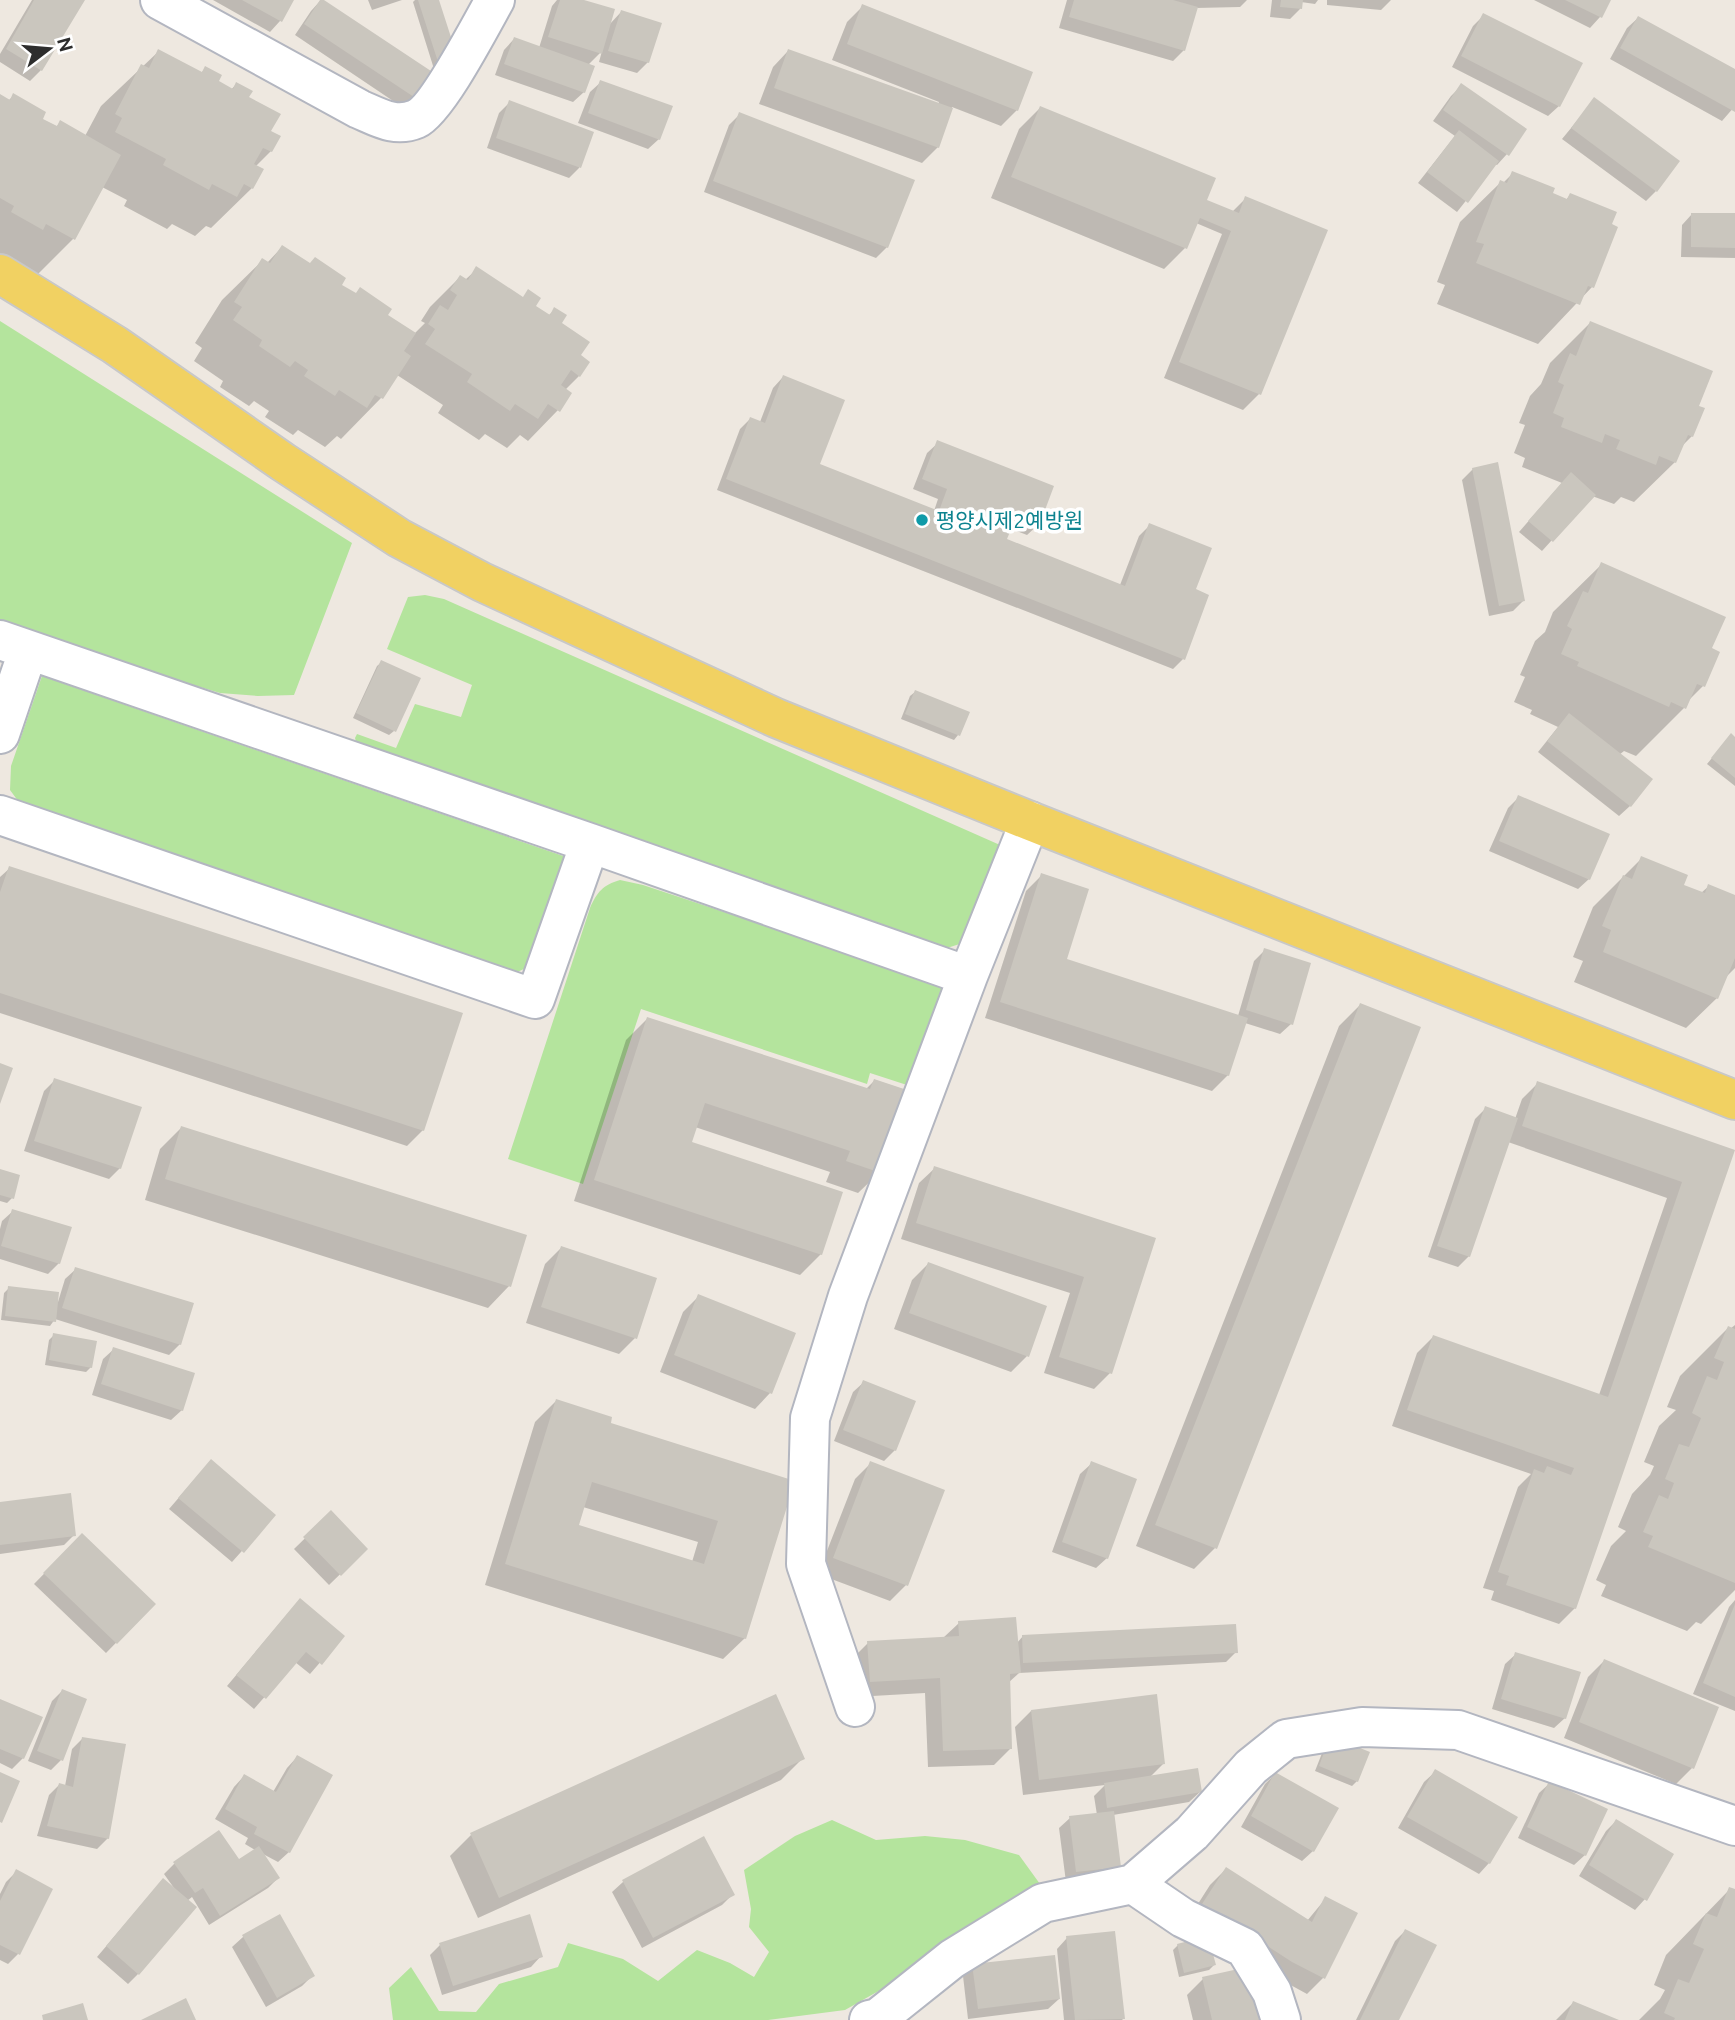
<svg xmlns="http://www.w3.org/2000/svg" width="1735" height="2020" font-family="Ubuntu,'Noto Sans KR',sans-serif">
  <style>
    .green { fill: #b4e49d }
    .shadow { fill: #0003; fill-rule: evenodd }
    .building { fill: #cac6be; fill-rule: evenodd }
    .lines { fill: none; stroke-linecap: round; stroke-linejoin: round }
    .minor-casing { stroke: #b3b6c0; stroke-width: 42 }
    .major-casing { stroke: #c8c8c8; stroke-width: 42 }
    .minor { stroke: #fff; stroke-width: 38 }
    .major { stroke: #f1d162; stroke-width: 38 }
    .culture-dot { fill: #0f9aa8; stroke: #fff; stroke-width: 2.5 }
    .labels { text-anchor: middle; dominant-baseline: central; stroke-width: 7; stroke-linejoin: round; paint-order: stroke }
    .culture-label { font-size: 21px; fill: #0d838f; stroke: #fff; text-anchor: start }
  </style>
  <rect width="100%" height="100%" fill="#eee8e0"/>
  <path class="green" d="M0,321l352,222 -58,152 -36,1 -38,-3 -220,-66z
    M425,595l19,4 556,246 -34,97 -19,6 -589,-199 -3,-11 2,-4 39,14 19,-44 46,13 11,-32 -85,-36 21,-52z
    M42,676l527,182 -43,110 -15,7 -490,-170 -11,-15 1,-24z
    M620,880l23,5 300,100 -33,101 -40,-13 -3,11 -226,-75 -58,175 -75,-25 82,-251c7,-16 13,-23 30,-28z
    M832,1820l44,20 49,-4 40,4 54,15 21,29 -126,87 -69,39 -77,10h-375l-4,-32 22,-21 28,44 37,1 23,-28 59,-17 10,-24 55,16 35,22 39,-31 33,13 24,14 15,-25 -20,-25 2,-18 -7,-39 51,-34z"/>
  <path class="shadow" d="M32,0h50l-41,70 -11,11 -30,-19v-8z
    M213,0h79l-12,21 -10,11z
    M321,0l116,78 -26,35 -116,-78 16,-24z
    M368,0h34l-30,10z
    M415,0h23l18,58 -22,11 -21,-67z
    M557,0h21l31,25 12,-13 27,50 -11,11 -38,-11 3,-11 -14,14 -4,27 -11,10 -78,-27 9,-25 10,-11 25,9 13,-42z
    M1067,0h180l-7,7 -44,1 -12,42 -11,11 -114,-33z
    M1272,0h46l-3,4 -14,-2 -1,7 -10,10 -20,-2z
    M1327,0h64l-10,10 -54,-5z
    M1534,0h75l-9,17 -10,11z
    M863,6l154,104 -16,16 -49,-19 -14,40 -16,16 -163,-59 14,-37 15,-16 150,54 1,-3 -107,-42 15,-38z
    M1484,15l75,91 -11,10 -96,-49 21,-41z
    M1638,18l97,53v35l-13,15 -112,-62 17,-31z
    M159,51l41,23 6,-6 11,14 14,8 5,-6 11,14 22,34 2,19 -16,16 -3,21 -41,40 -5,-2 -11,10 -23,-12 -5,5 -43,-23 3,-6 -25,-13 -29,52 -40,40 -33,-11v-172l8,5 6,-6 26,24 15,9 6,-6 24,14 16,-30z
    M601,82l58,57 -11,10 -70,-26 12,-31z
    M1462,85l45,69 -10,11 -2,-1 -38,48 -39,-29 37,-47 -22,-15 18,-25z
    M1595,99l61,92 -10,10 -84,-62z
    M510,102l82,31 -13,35 -10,10 -82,-30 12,-35z
    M1040,108l162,100 30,4 14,-14 13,196 -16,16 -79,-32 58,-144 -26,-11 -11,25 -21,21 -173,-71 28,-69z
    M740,114l172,67 -25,66 -11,11 -172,-66 25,-67z
    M1513,173l37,21 16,6 4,-5 22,92 -54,57 -101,-40 8,-19 -8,-3 23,-60 41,-40 2,1z
    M1692,214l43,1v43l-54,-1 1,-32z
    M282,247l132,87 11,-11 -4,-2 9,-14 30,-30 5,3 12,-11 71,47 7,-7 4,15 19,32 1,20 -14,14 -7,20 -30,31 -8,-6 -13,13 -22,-14 -6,6 -41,-27 5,-8 -46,-30 -16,23 -40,41 -4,-3 -12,11 -27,-17 -5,5 -28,-18 4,-6 -15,-10 -5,5 -29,-19 3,-6 -29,-20 8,-13 -7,-5 27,-43 41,-40 4,3z
    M1590,323l107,84 -5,29 -12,12 -5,14 -41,40 -13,-5 -7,7 -22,-8 -50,55 -23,-19 43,-49 -40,-16 3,-9 -11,-5 11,-28 -6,-2 11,-27 11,-12 9,-21z
    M783,377l35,88 116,46 4,-12 -25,-10 14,-36 11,-10 100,82 -11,10 -18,-7 -4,12 115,45 19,-49 11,-11 43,65 -10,69 -10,10 -456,-179 23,-61 10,-10 10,3 13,-34z
    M1473,469l51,131 -11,11 -24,5 -27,-136z
    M1602,564l108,85 -7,37 -16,16 -3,6 -48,48 -12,-5 -5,4 11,51 -11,10 -81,-64 20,-25 -28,-13 2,-4 -18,-8 11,-25 -5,-2 15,-34 10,-9 8,-20z
    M382,662l12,69 -5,4 -36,-17 24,-52z
    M915,692l52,21 -9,22 -4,5 -53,-21 9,-23z
    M1735,739v47l-28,-22 19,-23z
    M1519,797l70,82 -11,10 -89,-38 19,-43z
    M1642,858l40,28 19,7 8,-7 26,11v71l-10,10 -8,20 -31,30 -112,-46 9,-21 -10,-4 20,-50z
    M10,868l413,262 -16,16 -407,-133v-136z
    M1042,875l22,85 174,56 16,-55 11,-11 26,74 -11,10 -35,-11 -17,52 -16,16 -227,-73 41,-127z
    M1360,1005l-145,543 -21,21 -58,-23 203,-520z
    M647,1019l218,71 9,-9 6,91 -22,21 -32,-11 4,-10 -135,-45 -5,16 131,111 -21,21 -226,-74 52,-161z
    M55,1080l65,88 -11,11 -85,-28 20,-60z
    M1538,1083l195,68 -158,457 -16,16 -68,-24 3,-9 -11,-3 35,-101 13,-13 -139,-48 25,-73 16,-16 166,58 68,-197 -159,-56 -39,114 -11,11 -30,-10 47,-138 11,-11 29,11 7,-20z
    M181,1128l344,108 -16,50 -21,22 -343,-108 15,-51z
    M935,1168l218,71 -43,134 -16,16 -50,-16 26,-80 -169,-54 18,-56z
    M0,1171l12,27 -5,5 -7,-2z
    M13,1211l46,52 -11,11 -48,-15v-30l2,-8z
    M561,1248l94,31 -20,59 -16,16 -93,-31 19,-59z
    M928,1264l99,92 -16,16 -117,-43 18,-49z
    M76,1269l104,75 -11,11 -114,-36 -5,7 -49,-6 3,-27 5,-5 49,14 7,-23z
    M699,1296l71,97 -15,16 -95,-37 23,-60z
    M1735,1325v265l-34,34 -5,-2 -9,9 -86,-35 5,-11 -10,-5 15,-34 15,-15 -8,-4 14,-33 18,-19 4,-9 -10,-4 15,-36 17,-16 -9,-3 13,-31 48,-48 2,1z
    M54,1335l37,32 -5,5 -41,-7 4,-25z
    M114,1349l68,61 -11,10 -79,-25 11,-36z
    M864,1382l31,68 -11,11 -50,-20 19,-49z
    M556,1401l53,23 184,58 -48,156 -22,21 -238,-74 50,-163zM583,1507l115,35 -6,20 -115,-36z
    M871,1463l72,28 -37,94 -16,16 -72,-27 37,-95z
    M1091,1464l16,94 -11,10 -44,-16 28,-78z
    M201,1472l73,43 -42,47 -63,-53z
    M0,1503l74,32 -10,10 -64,9z
    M331,1513l35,36 -37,36 -35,-36z
    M82,1535l71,70 -47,48 -72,-69z
    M1735,1600v111l-42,-17 36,-87z
    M290,1611l53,25 -33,38 -15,-12 -41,47 -27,-23z
    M959,1623l58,20 6,-7 213,16 -10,10 -207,11 -11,10 2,66 -16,16 -66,2 -3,-74 -70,4 -3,-38 16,-16 75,-5z
    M1516,1654l49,64 -11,10 -62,-19 13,-45z
    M1604,1661l88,107 -16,16 -112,-46 24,-61z
    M62,1691l-1,69 -10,10 -23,-9 24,-60z
    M0,1701l23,57 -11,11 -12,-6z
    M1031,1711l132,53 -14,14 51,14 -11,10 -76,13 6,51 -10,11 -43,5 -7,-54 11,-10 27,-3 -3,-19 11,-11 -82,10 -8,-68z
    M83,1738l25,100 -11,11 -60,-13 12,-41 10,-10 6,1 7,-37z
    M1326,1743l31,38 -5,5 -37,-15z
    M297,1757l-8,95 -11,10 -15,-8 15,24 -10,10 -59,37 -17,-28 -5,4 -49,73 -10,10 -31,-27 56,-66 21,-3 -10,-14 10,-10 65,-3 16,-11 -10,-6 3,-6 -33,-19 19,-32 10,-11 29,16 14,-24z
    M802,1759l-21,21 -303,138 -28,-62 21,-21z
    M1435,1772l54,91 -10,11 -81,-46 26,-46z
    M1275,1774l38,77 -11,10 -61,-34 24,-43z
    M1550,1783l35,72 -11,10 -56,-27 21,-45z
    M1616,1821l29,78 -10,11 -56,-34 27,-45z
    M703,1839l30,55 -11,11 -80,43 -30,-56 11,-10z
    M1226,1869l81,52 19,-23 -3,80 -16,16 -31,-17 -89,-56 23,-36z
    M17,1871l1,83 -10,10 -8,-4v-66l6,-12z
    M1730,1889l5,2v129h-96l21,-21 5,-9 -11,-5 12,-30z
    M279,1916l34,59 -11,11 -36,21 -34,-60 11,-10z
    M1405,1931l-8,89h-41l39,-79z
    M1067,1938l56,81 -1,1h-58l-7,-71z
    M440,1945l101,11 -10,11 -89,28 -12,-40z
    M1178,1945l36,20 -5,5 -30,7 -6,-27z
    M973,1966l86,33 -11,10 -80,10 -5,-43z
    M1203,1979l60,41h-70l-6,-25z
    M1573,2003l41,17h-58z"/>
  <path class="building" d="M34,0h51l-43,71 -36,-22z
    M242,0h52l-12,22z
    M320,0h4l116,77 -17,26 -119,-79z
    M418,0h21l19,59 -19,6z
    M560,0h24l31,9 -13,45 -54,-17z
    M1074,0h99l25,7 -13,44 -116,-34z
    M1281,0h22l-1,9 -22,-2z
    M1565,0h46l-9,18z
    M862,4l171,68 -15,39 -171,-67z
    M621,10l41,13 -13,40 -41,-12z
    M1483,13l100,50 -23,44 -99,-51z
    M1638,16l97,53v43l-115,-64z
    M514,37l81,29 -10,27 -81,-29z
    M158,49l44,23 3,-6 17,9 -3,6 14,8 3,-7 17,9 -4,6 32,17 -10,17 10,5 -9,16 -9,-4 -9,16 10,5 -11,20 -9,-5 -7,13 -25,-13 -3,6 -46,-25 3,-6 -51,-27 7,-14 -7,-4 26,-50 8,4z
    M788,49l165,59 -14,40 -165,-60z
    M600,80l73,26 -13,34 -72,-27z
    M1461,83l66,46 -18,27 -66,-46z
    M13,93l33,19 -3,7 14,7 3,-6 61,35 -46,85 -29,-16 -3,6 -32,-18 3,-6 -14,-8v-104l10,6z
    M1594,97l86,64 -23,31 -86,-64z
    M509,100l85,32 -13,36 -85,-30z
    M1040,106l176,72 -9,22 32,13 6,-17 83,34 -67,165 -82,-33 52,-131 -31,-13 -13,31 -176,-72z
    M739,112l176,68 -27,68 -175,-67z
    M1459,130l40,31 -31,42 -41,-31z
    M1512,171l43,17 -2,5 14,6 3,-6 47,19 -5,12 6,3 -24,61 -6,-2 -8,19 -104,-42 8,-19 -8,-2 24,-62 7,3z
    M1691,213h44v35l-44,-1z
    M282,245l28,18 5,-6 31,21 -4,7 14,8 4,-6 32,22 -4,6 28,18 -12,18 7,5 -28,43 -8,-4 -8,13 -28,-18 -4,6 -31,-20 4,-6 -13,-9 -5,6 -31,-21 3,-6 -29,-20 9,-13 -8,-5 28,-44 8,5z
    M476,266l47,31 5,-8 13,9 -5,8 14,9 4,-8 13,8 -5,8 28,19 -9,13 9,7 -10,15 -9,-7 -10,15 11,8 -12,19 -12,-8 -10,15 -23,-15 -5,7 -43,-29 5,-8 -47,-30 10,-15 -7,-5 12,-19 8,5 9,-15 -7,-5 10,-15 8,5z
    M1590,321l123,50 -14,35 6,2 -12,29 -5,-2 -12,28 -17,-7 -3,9 -40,-16 4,-9 -15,-6 -3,9 -41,-16 3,-9 -11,-5 11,-28 -6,-3 12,-29 6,3z
    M783,375l62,25 -25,64 119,47 8,-22 -25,-10 15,-39 117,46 -15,40 -23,-9 -9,22 118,47 24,-63 63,25 -16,41 13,6 -24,65 -459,-181 24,-62 15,6z
    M1498,462l27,139 -26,5 -27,-138z
    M1571,472l25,23 -43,47 -25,-21z
    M1601,562l125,55 -14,31 8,4 -15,35 -8,-3 -11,25 -15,-7 -2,5 -92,-41 2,-4 -18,-8 11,-25 -5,-3 16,-35 5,2z
    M381,660l40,18 -25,54 -40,-19z
    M915,690l55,22 -10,24 -55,-22z
    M1569,713l84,66 -22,28 -84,-66z
    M1731,733l4,4v41l-24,-20z
    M1518,795l92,39 -20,46 -91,-39z
    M1641,856l47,19 -4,10 21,8 3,-9 27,11v63l-17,41 -115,-47 8,-22 -9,-4 21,-51 9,4z
    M9,866l454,147 -39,118 -424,-138v-101z
    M1041,873l48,16 -22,70 181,59 -19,58 -229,-74z
    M1264,948l47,15 -18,62 -47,-15z
    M1360,1003l61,24 -204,522 -62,-24z
    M647,1017l223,72 4,-10 33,11 -26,83 -35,-12 4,-10 -145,-48 -13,39 151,50 -21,63 -228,-75z
    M0,1063l13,5 -13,36z
    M54,1078l88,29 -21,62 -87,-28z
    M1537,1081l198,69 -159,459 -70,-24 3,-9 -11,-4 36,-103 10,4 3,-7 24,9 3,-7 -167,-58 26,-75 175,62 74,-215 -160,-56z
    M1485,1106l33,12 -48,139 -33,-11z
    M181,1126l346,109 -16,52 -346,-108z
    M934,1166l222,72 -44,136 -53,-17 25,-80 -168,-54z
    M0,1169l20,6 -6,24 -14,-4z
    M12,1209l60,18 -12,37 -59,-18z
    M561,1246l96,32 -20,61 -96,-32z
    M928,1262l119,44 -18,51 -120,-44z
    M75,1267l119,36 -13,42 -119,-37z
    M8,1286l51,6 -3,30 -51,-6z
    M698,1294l98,39 -24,61 -98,-39z
    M1728,1326l7,3v254l-87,-36 5,-11 -10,-4 16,-37 9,4 6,-16 -9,-4 14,-35 10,3 12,-29 -9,-5 15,-37 10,4 7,-18 -10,-4z
    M53,1333l44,8 -5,27 -43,-8z
    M113,1347l82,26 -12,38 -82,-27z
    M863,1380l53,21 -20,50 -53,-21z
    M556,1399l56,18 -1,6 184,58 -49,158 -241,-75zM592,1482l126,39 -14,43 -125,-39z
    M211,1459l65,56 -32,38 -66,-55z
    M870,1461l75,29 -37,96 -75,-28z
    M1091,1461l46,18 -29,80 -46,-17z
    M71,1493l5,43 -76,9v-43z
    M331,1510l37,39 -27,27 -38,-39z
    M82,1533l74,71 -39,40 -74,-71z
    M300,1598l45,38 -23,29 -16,-13 -40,47 -30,-24z
    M1735,1604v93l-32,-14z
    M1016,1617l5,56 -11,1 2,75 -69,2 -3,-73 -70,4 -3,-41 92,-5 -1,-15z
    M1236,1624l2,29 -215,10 -1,-28z
    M1515,1652l66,20 -15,47 -65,-20z
    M1604,1659l115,48 -25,62 -115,-47z
    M62,1689l25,10 -24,62 -26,-10z
    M776,1694l29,65 -306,139 -29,-65z
    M1157,1694l8,70 -126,16 -8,-70z
    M0,1699l43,18 -19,42 -24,-10z
    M1330,1736l40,16 -12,30 -39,-16z
    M82,1737l44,7 -17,95 -62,-13 12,-43 14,4z
    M297,1755l36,20 -43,78 -36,-19 3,-7 -32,-18 19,-35 32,18z
    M1198,1768l4,24 -95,16 -3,-25z
    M1435,1769l83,48 -28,47 -83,-47z
    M0,1772l20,9 -18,42 -2,-1z
    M1275,1772l64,36 -25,44 -63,-36z
    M1549,1781l59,28 -22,47 -59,-29z
    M1114,1811l7,56 -45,5 -7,-56z
    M1616,1819l58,35 -27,47 -58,-36z
    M219,1830l20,29 20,-13 21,32 -60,38 -17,-28 -8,5 -22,-31z
    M704,1836l31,59 -82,43 -31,-58z
    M1226,1867l86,55 13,-26 33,17 -33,66 -33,-17 -90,-58z
    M16,1869l37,20 -33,66 -20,-10v-44z
    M163,1878l34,29 -58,68 -33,-29z
    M1729,1887l6,2v131h-61l1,-2 -11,-5 14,-34 11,4 15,-34 -11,-5 13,-31 11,4z
    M280,1914l35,62 -38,22 -35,-63z
    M530,1914l13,43 -90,29 -14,-43z
    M1405,1929l32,16 -38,75h-39z
    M1115,1931l10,88 -50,1 -9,-84z
    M1208,1936l8,29 -32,8 -7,-29z
    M1055,1955l5,44 -82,10 -6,-45z
    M1252,1966l13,54h-53l-10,-43z
    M186,1998l10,22h-55z
    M1573,2001l46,19h-54z
    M83,2003l5,17h-45l-1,-5z"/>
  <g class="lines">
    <g class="minor-casing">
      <path id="minor" d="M160,0l199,109c19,8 36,19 57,10 21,-9 66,-96 79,-119
        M0,640l590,203 378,133
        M0,734l28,-83
        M0,815l535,184 55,-156
        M855,1707l-49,-143 4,-146 38,-122 120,-320 62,-155
        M1133,1884l50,34 62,30 27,44 9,28
        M869,2020l9,-2 74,-59 91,-56 90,-19 59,-51 59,-66 35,-28 76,-12 96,3 277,96"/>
    </g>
    <g class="major-casing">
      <path id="major" d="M0,274l115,71 168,117 116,76 83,44 294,136 254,103 705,279"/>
    </g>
    <use href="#minor" class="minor"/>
    <use href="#major" class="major"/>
  </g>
  <circle class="culture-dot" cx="922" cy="520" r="7"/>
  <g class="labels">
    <g class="culture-label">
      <text x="936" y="520">평양시제2예방원</text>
    </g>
  </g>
  <g transform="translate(49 49) rotate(74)" stroke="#ffffff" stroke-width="5" paint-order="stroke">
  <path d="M0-5L12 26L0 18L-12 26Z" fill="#2d2d2d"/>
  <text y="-10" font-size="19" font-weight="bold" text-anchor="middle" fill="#2d2d2d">N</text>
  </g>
</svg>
